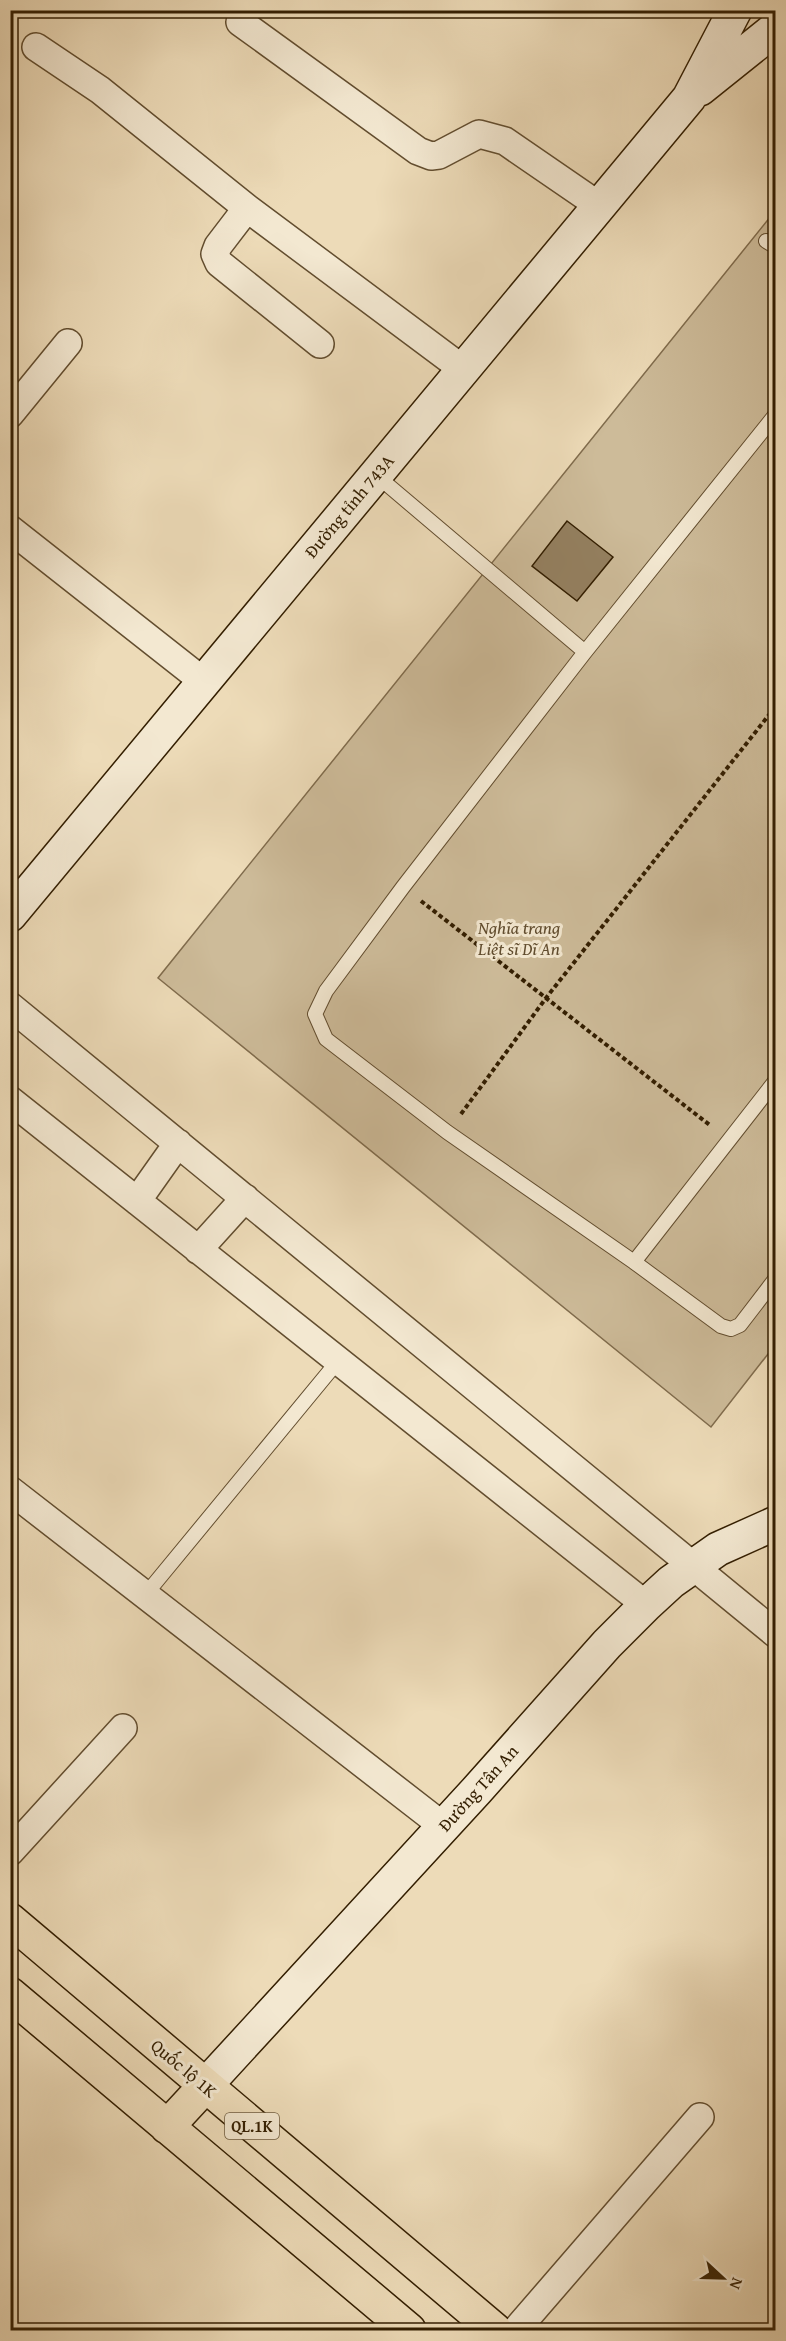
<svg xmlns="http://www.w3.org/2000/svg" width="786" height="2341" font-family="'Gentium Book Plus',serif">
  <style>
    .green { fill: #cdbb99; stroke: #806c4d; stroke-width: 1.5 }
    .building { fill: #948060; stroke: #331e01; stroke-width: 1.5 }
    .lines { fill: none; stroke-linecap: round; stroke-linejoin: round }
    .lane-casing { stroke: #624d2f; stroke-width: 16 }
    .street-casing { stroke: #624d2f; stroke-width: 30 }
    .secondary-casing { stroke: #331e01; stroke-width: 36 }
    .primary-casing { stroke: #331e01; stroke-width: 36 }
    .path { stroke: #331e01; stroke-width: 4; stroke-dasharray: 4.5 3; stroke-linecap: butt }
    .lane { stroke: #f3e8d1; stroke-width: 14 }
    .street { stroke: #f3e8d1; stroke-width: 27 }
    .secondary { stroke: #f3e8d1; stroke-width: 33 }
    .primary { stroke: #eddbb8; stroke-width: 33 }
    .labels { text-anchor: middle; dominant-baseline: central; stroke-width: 6; stroke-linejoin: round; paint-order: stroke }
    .shield { fill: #f3e8d1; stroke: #6d5b3f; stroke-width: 1.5 }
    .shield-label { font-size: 16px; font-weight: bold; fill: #331e01 }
    .street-label { font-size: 18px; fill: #331e01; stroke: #f3e8d1 }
    .park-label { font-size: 18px; font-style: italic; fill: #614d2f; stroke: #f3e8d1 }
  </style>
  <rect width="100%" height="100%" fill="#eddbb8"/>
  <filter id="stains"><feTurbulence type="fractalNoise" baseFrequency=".00333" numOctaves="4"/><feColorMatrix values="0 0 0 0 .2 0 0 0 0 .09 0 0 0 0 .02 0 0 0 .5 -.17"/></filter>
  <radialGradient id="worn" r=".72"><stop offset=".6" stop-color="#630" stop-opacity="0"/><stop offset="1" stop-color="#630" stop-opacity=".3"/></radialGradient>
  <path class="green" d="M775,211v1134l-64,82 -553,-449z"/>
  <path class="building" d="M567,521l46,36 -36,44 -45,-35z"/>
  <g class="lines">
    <g class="lane-casing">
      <path id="lane" d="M766,241l10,6
        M776,414l-191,238 -182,235 -77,104 -11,23 11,25 121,93 187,130 87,64 10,3 9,-4 36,-47
        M376,475l209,177
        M634,1262l142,-182
        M146,1594l192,-233"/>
    </g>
    <g class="street-casing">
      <path id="street" d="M240,22l178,129 13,5 8,-1 40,-21 26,7 96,66
        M36,47l64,43 147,118 217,162
        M247,208l-29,38 -3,8 4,9 101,81
        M10,414l58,-71
        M10,529l193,152
        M10,1006l766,628
        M10,1100l636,505
        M137,1201l41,-58
        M198,1250l47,-52
        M10,1490l433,336
        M10,1852l113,-124
        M516,2330l184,-213"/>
    </g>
    <g class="secondary-casing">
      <path id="secondary" d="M700,89l76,-61
        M10,915l679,-817 46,-88
        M205,2086l272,-296 130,-146 39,-39 25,-23 47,-33 58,-26"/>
    </g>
    <g class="primary-casing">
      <path id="primary" d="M10,1920l485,410
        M10,1994l399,336
        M167,2127l38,-41"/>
    </g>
    <path class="path" d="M421,901l290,225
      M461,1114l85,-116 230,-292"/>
    <use href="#lane" class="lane"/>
    <use href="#street" class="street"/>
    <use href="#secondary" class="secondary"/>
    <use href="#primary" class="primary"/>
  </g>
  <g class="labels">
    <rect class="shield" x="225" y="2113" width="54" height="26" rx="4.5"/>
    <g class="shield-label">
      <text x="252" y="2126">QL.1K</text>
    </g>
    <g class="street-label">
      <text transform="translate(349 506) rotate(-50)">Đường tỉnh 743A</text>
      <text transform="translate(478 1788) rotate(-48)">Đường Tân An</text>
      <text transform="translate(184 2068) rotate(40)">Quốc lộ 1K</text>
    </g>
    <g class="park-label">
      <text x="519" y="927">Nghĩa trang<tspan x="519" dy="21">Liệt sĩ Dĩ An</tspan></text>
    </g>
  </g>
  <rect width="786" height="2341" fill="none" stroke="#eddbb8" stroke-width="36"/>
  <rect x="12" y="12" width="762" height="2317" fill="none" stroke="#331e01" stroke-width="3"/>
  <rect x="18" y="18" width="750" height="2305" fill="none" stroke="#331e01" stroke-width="1.5"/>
  <g transform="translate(723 2278) rotate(112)" stroke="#f3e8d1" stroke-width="4.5" paint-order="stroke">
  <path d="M0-4.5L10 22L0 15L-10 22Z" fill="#331e01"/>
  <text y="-9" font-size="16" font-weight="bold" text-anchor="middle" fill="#331e01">N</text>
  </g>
  <rect width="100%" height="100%" filter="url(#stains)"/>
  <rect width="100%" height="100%" fill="url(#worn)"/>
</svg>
